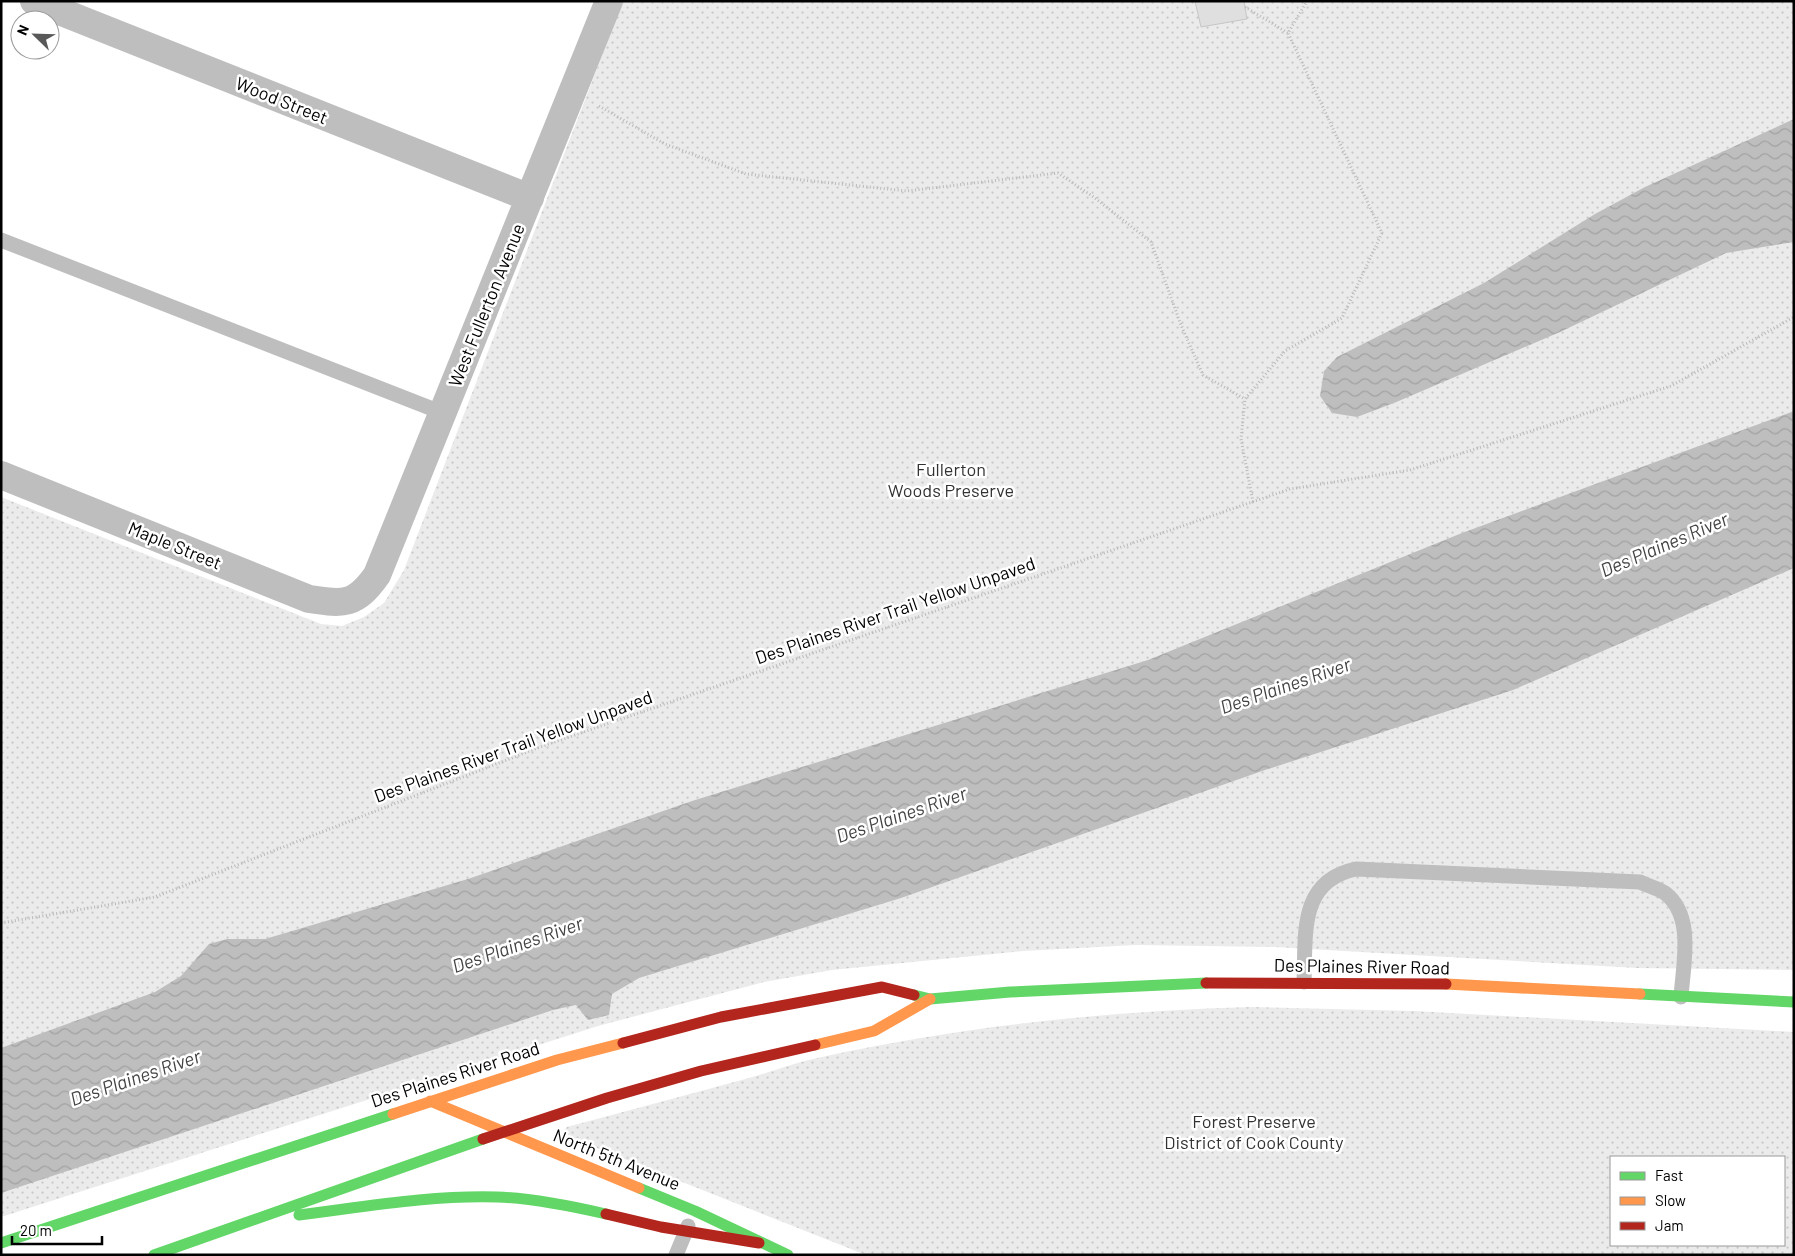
<svg xmlns="http://www.w3.org/2000/svg" width="1795" height="1256" font-family="Barlow,sans-serif">
  <style>
    .park { fill: url(#park-dots); fill-rule: evenodd }
    .water { fill: url(#water-waves) }
    .building { fill: #dfdfdf; stroke: #c6c6c6 }
    .lines { fill: none; stroke-linecap: round; stroke-linejoin: round }
    .path { stroke: #b9b9b9; stroke-width: 3; stroke-dasharray: 1 2.5; stroke-linecap: butt }
    .lane { stroke: #bebebe; stroke-width: 15 }
    .street { stroke: #bebebe; stroke-width: 28 }
    .fast { stroke: #63d668; stroke-width: 11 }
    .slow { stroke: #ff974d; stroke-width: 11 }
    .jam { stroke: #b3261e; stroke-width: 11 }
    .labels { text-anchor: middle; dominant-baseline: central; stroke-width: 5; stroke-linejoin: round; paint-order: stroke }
    .street-label { font-size: 18px; fill: #000; stroke: #fff }
    .park-label { font-size: 18px; fill: #323232; stroke: #fff }
    .water-label { font-size: 19px; font-style: italic; fill: #434343; stroke: #fff }
  </style>
  <defs>
    <pattern id="park-dots" width="8" height="8" patternUnits="userSpaceOnUse" patternTransform="scale(1.25)"><rect width="8" height="8" fill="#ebebeb"/><path d="M2 2h.1M6 6h.1" fill="none" stroke="#c8c8c8" stroke-width="1.8" stroke-linecap="round"/></pattern>
    <pattern id="water-waves" width="16" height="10" patternUnits="userSpaceOnUse" patternTransform="scale(1.25)"><rect width="16" height="10" fill="#bebebe"/><path d="M0 5q4-4 8 0t8 0" fill="none" stroke="#a2a2a2"/></pattern>
  </defs>
  <rect width="100%" height="100%" fill="#fff"/>
  <path class="park" d="M623,1h1171v969l-157,-2 -362,-21 -139,-2 -113,6 -191,19 -68,12 -166,44 -597,191v-720l320,127 21,2 22,-9 20,-14 20,-33z
    M1252,1007l162,4 380,21v223h-928l-302,-120v-5l3,-3c61,-16 122,-33 182,-49 25,-7 48,-16 73,-21 142,-31 286,-46 430,-50zM1611,1157h173v88h-173z"/>
  <path class="water" d="M1794,119v123l-68,11 -166,79 -166,71 -37,14 -25,-4 -12,-17 4,-25 13,-14 147,-74 111,-69 50,-27z
    M1794,411v157l-281,122 -248,80 -364,128 -262,80 -27,16 -3,21 -21,5 -12,-15 -23,5 -552,183v-145l154,-56 26,-16 28,-32 18,-5h38l203,-60 224,-78 456,-141 314,-127z"/>
  <path class="building" d="M1195,1h49l3,18 -46,8z"/>
  <g class="lines">
    <path class="path" d="M1245,7l43,26
      M599,106l66,38 81,30 161,17 151,-18 37,25 56,44 30,83 22,50 42,24
      M1253,502l-12,-63 4,-40 40,-48 57,-33 40,-85 -94,-200 19,-32
      M1,923l154,-26 385,-150 750,-258 120,-19 261,-84 123,-69"/>
    <path class="lane" d="M1,240l442,173
      M1304,982c2,-47 -6,-101 52,-113l284,13c8,4 17,6 25,11 30,23 18,72 16,104
      M676,1255l12,-29"/>
    <path class="street" d="M34,1l496,197
      M1,475l308,124c35,5 46,7 68,-24l232,-574"/>
    <path class="fast" d="M1640,994l154,8
      M914,995l16,4 80,-7 196,-9
      M639,1188l56,23 93,44
      M299,1215c65,-8 132,-20 198,-18 36,1 74,9 109,17
      M1,1243l392,-129
      M154,1255l329,-116"/>
    <path class="slow" d="M1446,984l194,10
      M815,1045l59,-14 56,-32
      M430,1101l209,87
      M393,1114l164,-54 66,-17"/>
    <path class="jam" d="M1206,983l240,1
      M623,1043l98,-26 161,-30 32,8
      M483,1139l124,-41 94,-27 114,-26
      M606,1214l55,13 98,16"/>
  </g>
  <g class="labels">
    <g class="street-label">
      <text transform="translate(282 100) rotate(22)">Wood Street</text>
      <text transform="translate(486 305) rotate(-68)">West Fullerton Avenue</text>
      <text transform="translate(175 545) rotate(22)">Maple Street</text>
      <text transform="translate(895 610) rotate(-19)">Des Plaines River Trail Yellow Unpaved</text>
      <text transform="translate(513 746) rotate(-20)">Des Plaines River Trail Yellow Unpaved</text>
      <text transform="translate(1362 966) rotate(1)">Des Plaines River Road</text>
      <text transform="translate(455 1074) rotate(-18)">Des Plaines River Road</text>
      <text transform="translate(617 1159) rotate(22)">North 5th Avenue</text>
    </g>
    <g class="park-label">
      <text x="951" y="469">Fullerton<tspan x="951" dy="21">Woods Preserve</tspan></text>
      <text x="1254" y="1121">Forest Preserve<tspan x="1254" dy="21">District of Cook County</tspan></text>
    </g>
    <g class="water-label">
      <text transform="translate(1664 544) rotate(-23)">Des Plaines River</text>
      <text transform="translate(1285 685) rotate(-19)">Des Plaines River</text>
      <text transform="translate(901 814) rotate(-19)">Des Plaines River</text>
      <text transform="translate(517 944) rotate(-19)">Des Plaines River</text>
      <text transform="translate(135 1077) rotate(-19)">Des Plaines River</text>
    </g>
  </g>
  <rect width="1795" height="1256" fill="none" stroke="#000000" stroke-width="5"/>
  <rect x="1610" y="1156" width="175" height="90" fill="#ffffff" stroke="#999999"/>
  <rect x="1620" y="1172" width="25" height="8" fill="#63d668" stroke="#999999"/>
  <text x="1655" y="1181" font-size="15" fill="#000000">Fast</text>
  <rect x="1620" y="1197" width="25" height="8" fill="#ff974d" stroke="#999999"/>
  <text x="1655" y="1206" font-size="15" fill="#000000">Slow</text>
  <rect x="1620" y="1222" width="25" height="8" fill="#b3261e" stroke="#999999"/>
  <text x="1655" y="1231" font-size="15" fill="#000000">Jam</text>
  <g transform="translate(35 35) rotate(293)"><circle r="24" fill="#ffffff" stroke="#999999"/>
  <path d="M0-4L9 19L0 12L-9 19Z" fill="#595959"/>
  <text y="-8" font-size="14" font-weight="bold" text-anchor="middle" fill="#000000">N</text>
  </g>
  <path d="M12 1236v8h90v-8" fill="none" stroke="#000000" stroke-width="2.5"/>
  <text x="20" y="1236" font-size="15" fill="#000000" stroke="#ffffff" stroke-width="4" paint-order="stroke">20 m</text>
</svg>
